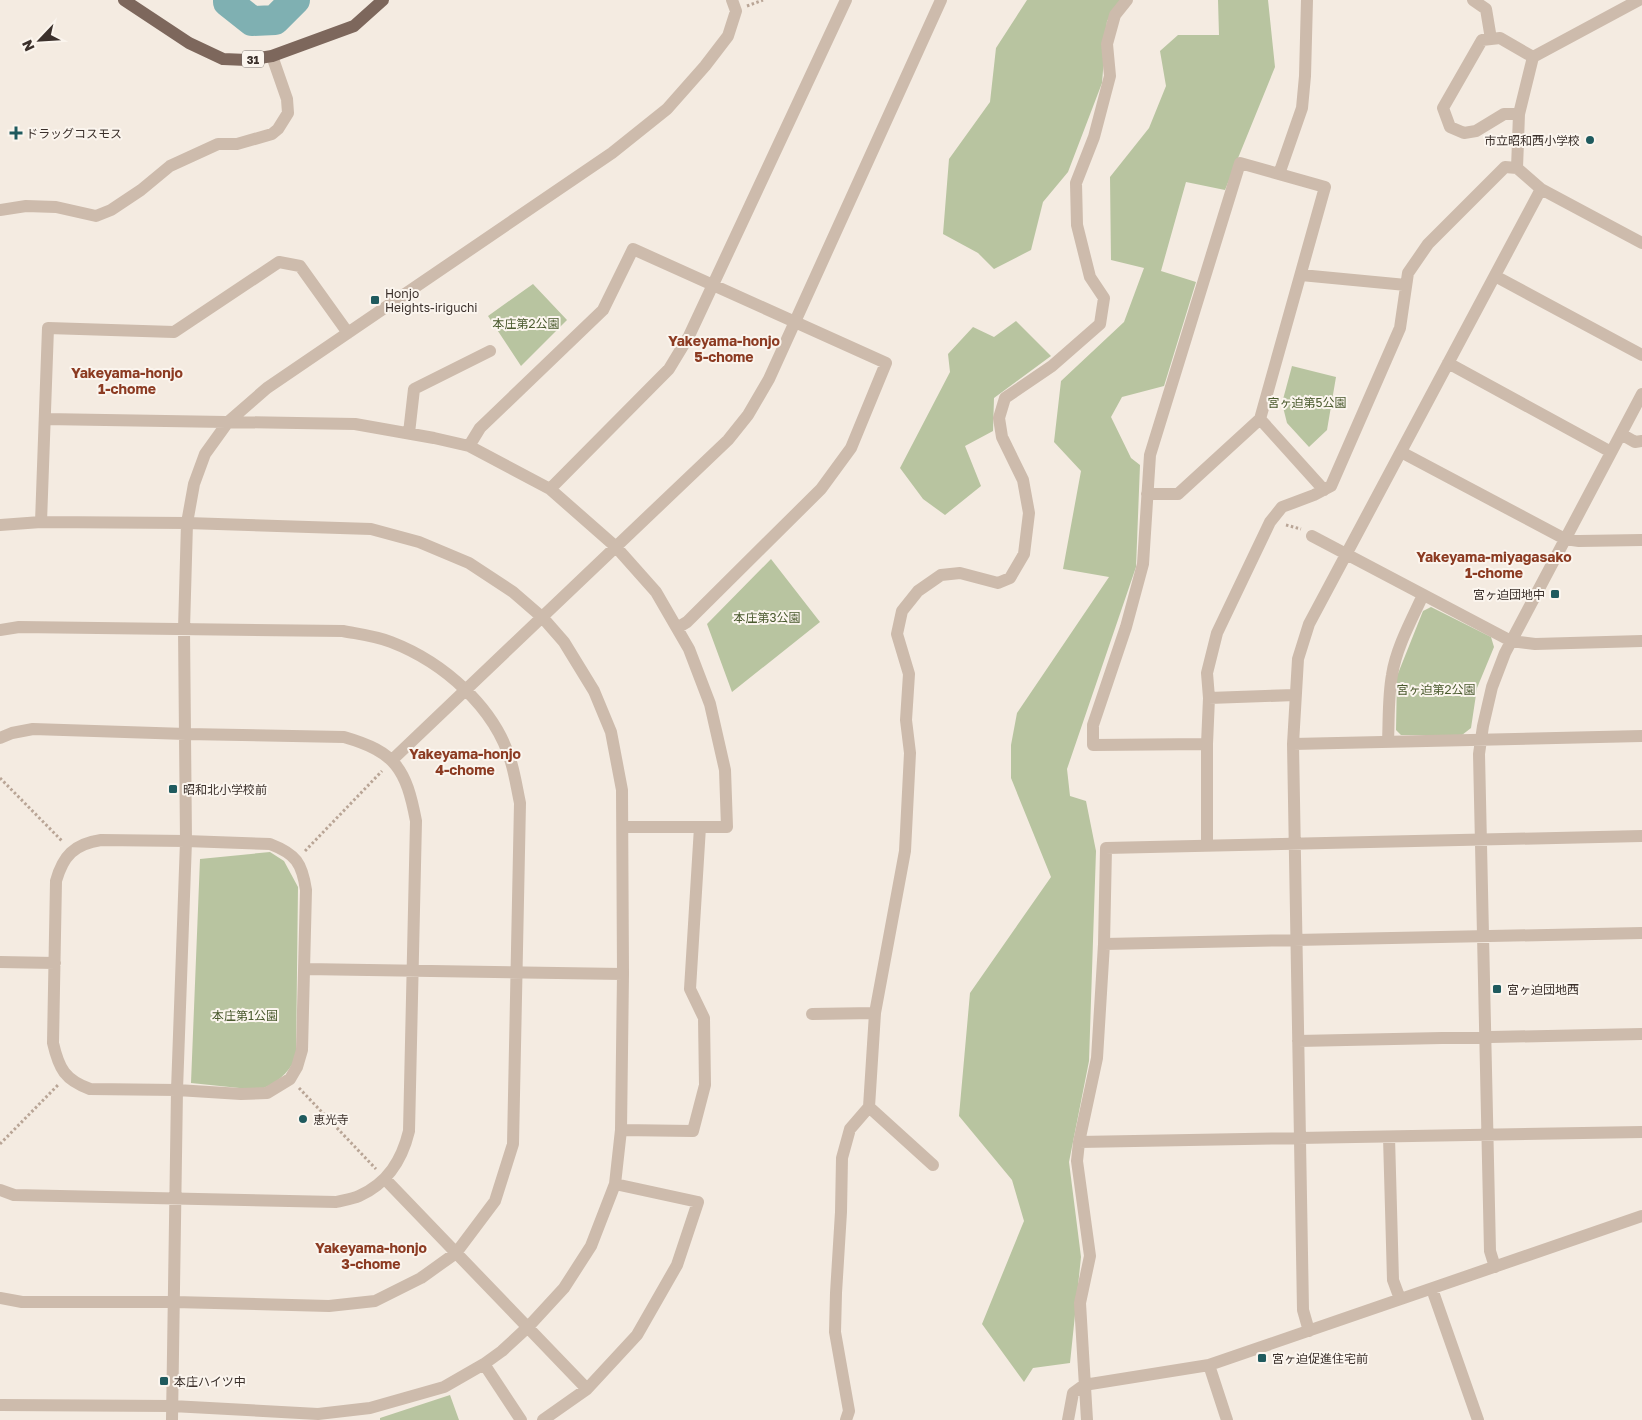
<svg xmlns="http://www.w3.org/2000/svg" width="1642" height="1420" font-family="'Golos Text','Noto Sans JP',sans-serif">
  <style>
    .green { fill: #b8c4a0 }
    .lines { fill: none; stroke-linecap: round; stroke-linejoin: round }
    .river { stroke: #7fb0b2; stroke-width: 30 }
    .path { stroke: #b9a596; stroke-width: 3; stroke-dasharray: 2.5 2.5; stroke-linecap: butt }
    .minor { stroke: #cdbbac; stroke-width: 12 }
    .major { stroke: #7d675c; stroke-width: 12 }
    .poi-dot { fill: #1f5a5e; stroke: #fbf5ee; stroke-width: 2 }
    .labels { text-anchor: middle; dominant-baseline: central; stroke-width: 4; stroke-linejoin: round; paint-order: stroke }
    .shield { fill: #fbf5ee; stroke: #756b66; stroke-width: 1 }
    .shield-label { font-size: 11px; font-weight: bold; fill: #3b302b }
    .poi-label { font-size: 12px; fill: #3b302b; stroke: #fbf5ee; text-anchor: start }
    .park-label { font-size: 12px; fill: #4a5a2e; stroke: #fbf5ee }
    .neighbourhood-label { font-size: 14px; font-weight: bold; fill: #8c3b22; stroke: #fbf5ee }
  </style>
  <rect width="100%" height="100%" fill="#f4ebe1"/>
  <path class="green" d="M1027,0h95l-15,21 -5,62 -34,89 -25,30 -12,48 -37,19 -16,-16 -35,-19 6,-75 41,-57 6,-54z
    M1218,0h50l7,67 -50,123 -39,-8 -25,89 35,11 -32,104 -42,11 -11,20 20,41 9,7 -4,102 -69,202 3,27 16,5 10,50 -7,210 -20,101 12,95 -11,106 -37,5 -9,14 -42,-58 42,-103 -12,-41 -53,-64 11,-123 81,-116 -40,-99v-33l6,-32 92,-136 -46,-8 18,-98 -27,-29 7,-61 63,-59 20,-54 -33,-8 -1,-83 39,-49 17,-42 -6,-35 18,-16h41z
    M533,284l34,36 -46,46 -33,-50z
    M1016,321l35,35 -57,42 -1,33 -28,15 16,40 -36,29 -22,-16 -23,-31 50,-96 -2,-18 25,-27 21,10z
    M1292,366l44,11 -9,53 -18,17 -22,-24 -5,-20z
    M771,559l49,63 -88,70 -25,-68z
    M1431,607l60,30 3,10 -17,41 -6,40 -9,7h-61l-5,-5 1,-54 26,-65z
    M270,852l14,9 14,26 -2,171c-8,15 -20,27 -38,32l-67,-7 9,-224z
    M450,1395l9,25h-79v-2z"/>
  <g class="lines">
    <path class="river" d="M228,0v2l24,19 23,-1 20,-20"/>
    <path class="path" d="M747,6l16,-6
      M1286,525l15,4
      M0,778l63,64
      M305,851l77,-80
      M299,1088l77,81
      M0,1144l59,-60"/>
    <path class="minor" d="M1473,0l13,9 5,30
      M1639,0l-106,57 -14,57 -2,54 24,21 101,54
      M1519,114h-15l-28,17 -12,2 -14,-6 -7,-19 39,-68 18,-2 33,19
      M1279,174l23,-66 3,-32 2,-76
      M0,210l26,-4 30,1 40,9 15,-6 30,-20 29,-24 48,-22h19l35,-10 6,-5 10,-16 -1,-14 -15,-43
      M1301,275l105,10
      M1495,276l147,79
      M1448,363l163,89
      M45,419l310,5 79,14 35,8 81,43 66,58 40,45 33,57 21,55 15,66 2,57h-104
      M1260,419l64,71
      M409,433l5,-44 76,-38
      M1621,434l14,8 7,-1
      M469,446l11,-18 123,-118 30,-61 253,114 -35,85 -30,41 -134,133 -10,6
      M1401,452l164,87 14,2 63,-1
      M550,489l119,-120 20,-33 157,-336
      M1147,494h31l82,-75 65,-232 -85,-24 -90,292 -7,109 -17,63 -33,98v20l114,-1
      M41,522l7,-194 126,4 105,-70 21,4 48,67
      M0,525l41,-3 146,1 184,6 48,13 50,21 44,29 30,26 21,24 30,49 17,41 11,58 1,184 -2,156 -6,54 -24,62 -27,42 -35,38 -27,25 -18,13 -40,23 -74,21 -52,6 -146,-8 -172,-1
      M1312,536l199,105 24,3 107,-3
      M0,630l19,-3 324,4c15,3 33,5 48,11 52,20 104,65 120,120 4,13 6,27 9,41l-7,341 -18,57 -39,52 -35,25 -46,23 -46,5 -155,-4h-152l-22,-4
      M1209,698l86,-3
      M0,738l12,-5 21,-4 153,5 158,3c52,15 62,32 72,84l-7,310c-7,29 -21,52 -50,65 -7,3 -15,4 -23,6l-322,-7 -14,-5
      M1388,742c1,-23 0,-45 4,-67 4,-27 20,-56 31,-80
      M1293,744l349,-8
      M392,760l336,-320 20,-25 21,-36 172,-379
      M101,840l85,1 84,3c26,10 32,19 36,46l-4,160 -5,17 -7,12 -23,14 -26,1 -64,-4 -87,-1c-25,-9 -31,-20 -37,-46l3,-162c7,-25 18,-37 45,-41z
      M1207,846v-102l2,-46 -2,-25 10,-40 53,-111 12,-15 32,-12 17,-9 69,-158 8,-55 20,-29 77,-77 12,1
      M1104,944l538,-11
      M0,962l55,1
      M305,969l318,5
      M812,1014l63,-1
      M1298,1041l344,-7
      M869,1107l64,58
      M621,1130l72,1 12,-46 -1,-67 -14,-29 10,-162
      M1389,1137l4,143 7,19
      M1079,1142l563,-10
      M385,1179l202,210
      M1495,1267l-5,-16 -11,-497 4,-28 9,-39 13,-34 137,-259
      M1432,1289l46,131
      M1309,1331l-6,-21 -10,-566 5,-85 11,-35 232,-435
      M484,1364l37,56
      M1209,1365l18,55
      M172,1420l5,-330 9,-249 -2,-212 3,-106 7,-39 11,-30 23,-32 39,-34 345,-235 55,-44 38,-43 23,-30 8,-25 -4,-11
      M543,1420l44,-31 50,-54 40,-70 21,-63 -83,-18
      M846,1420l3,-9 -14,-79 1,-39 5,-81 1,-54 8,-29 19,-22 6,-94 30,-162 5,-98 -4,-33 3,-46 -12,-40 5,-23 16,-20 23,-16 19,-2 38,10 12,-5 14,-24 5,-41 -6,-33 -21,-43 -3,-19 6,-20 47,-32 48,-42 4,-26 -14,-21 -13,-52 -1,-42 18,-46 16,-61 -3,-32 8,-29 12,-15
      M1068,1420l5,-27 11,-8 125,-20 433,-149
      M1087,1420l-7,-117 10,-47 -13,-95 2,-19 18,-84 7,-114 2,-96 536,-12"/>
    <path class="major" d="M124,0l65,43 34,16 24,1 25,-4 82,-30 29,-26"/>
  </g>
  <g class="poi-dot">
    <path d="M13.5 125.5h5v5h5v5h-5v5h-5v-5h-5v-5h5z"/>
    <circle cx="1590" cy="140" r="5"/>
    <rect x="370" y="295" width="10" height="10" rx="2.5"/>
    <rect x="1550" y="589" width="10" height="10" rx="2.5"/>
    <rect x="168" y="784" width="10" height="10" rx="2.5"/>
    <rect x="1492" y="984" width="10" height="10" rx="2.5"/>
    <circle cx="303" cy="1119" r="5"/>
    <rect x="1257" y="1353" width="10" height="10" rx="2.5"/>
    <rect x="159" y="1376" width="10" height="10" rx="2.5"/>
  </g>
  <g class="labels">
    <rect class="shield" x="242" y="50.5" width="22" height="17" rx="4"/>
    <g class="shield-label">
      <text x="253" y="59">31</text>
    </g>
    <g class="poi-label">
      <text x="26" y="133">ドラッグコスモス</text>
      <text x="1580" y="140" text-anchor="end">市立昭和西小学校</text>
      <text x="385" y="293">Honjo<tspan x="385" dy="14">Heights-iriguchi</tspan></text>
      <text x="1545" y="594" text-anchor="end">宮ヶ迫団地中</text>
      <text x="183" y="789">昭和北小学校前</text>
      <text x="1507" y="989">宮ヶ迫団地西</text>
      <text x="313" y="1119">恵光寺</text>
      <text x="1272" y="1358">宮ヶ迫促進住宅前</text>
      <text x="174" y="1381">本庄ハイツ中</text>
    </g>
    <g class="park-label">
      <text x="526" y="323">本庄第2公園</text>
      <text x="1307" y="402">宮ヶ迫第5公園</text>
      <text x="767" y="617">本庄第3公園</text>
      <text x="1436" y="689">宮ヶ迫第2公園</text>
      <text x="245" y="1015">本庄第1公園</text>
    </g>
    <g class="neighbourhood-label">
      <text x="724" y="340">Yakeyama-honjo<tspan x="724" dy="16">5-chome</tspan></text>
      <text x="127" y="372">Yakeyama-honjo<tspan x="127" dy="16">1-chome</tspan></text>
      <text x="1494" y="556">Yakeyama-miyagasako<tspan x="1494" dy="16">1-chome</tspan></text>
      <text x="465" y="753">Yakeyama-honjo<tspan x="465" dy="16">4-chome</tspan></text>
      <text x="371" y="1247">Yakeyama-honjo<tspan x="371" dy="16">3-chome</tspan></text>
    </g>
  </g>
  <g transform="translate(40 40) rotate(245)" stroke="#fbf5ee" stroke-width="4" paint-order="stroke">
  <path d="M0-4L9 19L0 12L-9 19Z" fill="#3b302b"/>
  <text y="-8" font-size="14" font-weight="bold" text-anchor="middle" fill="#3b302b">N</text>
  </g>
</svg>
